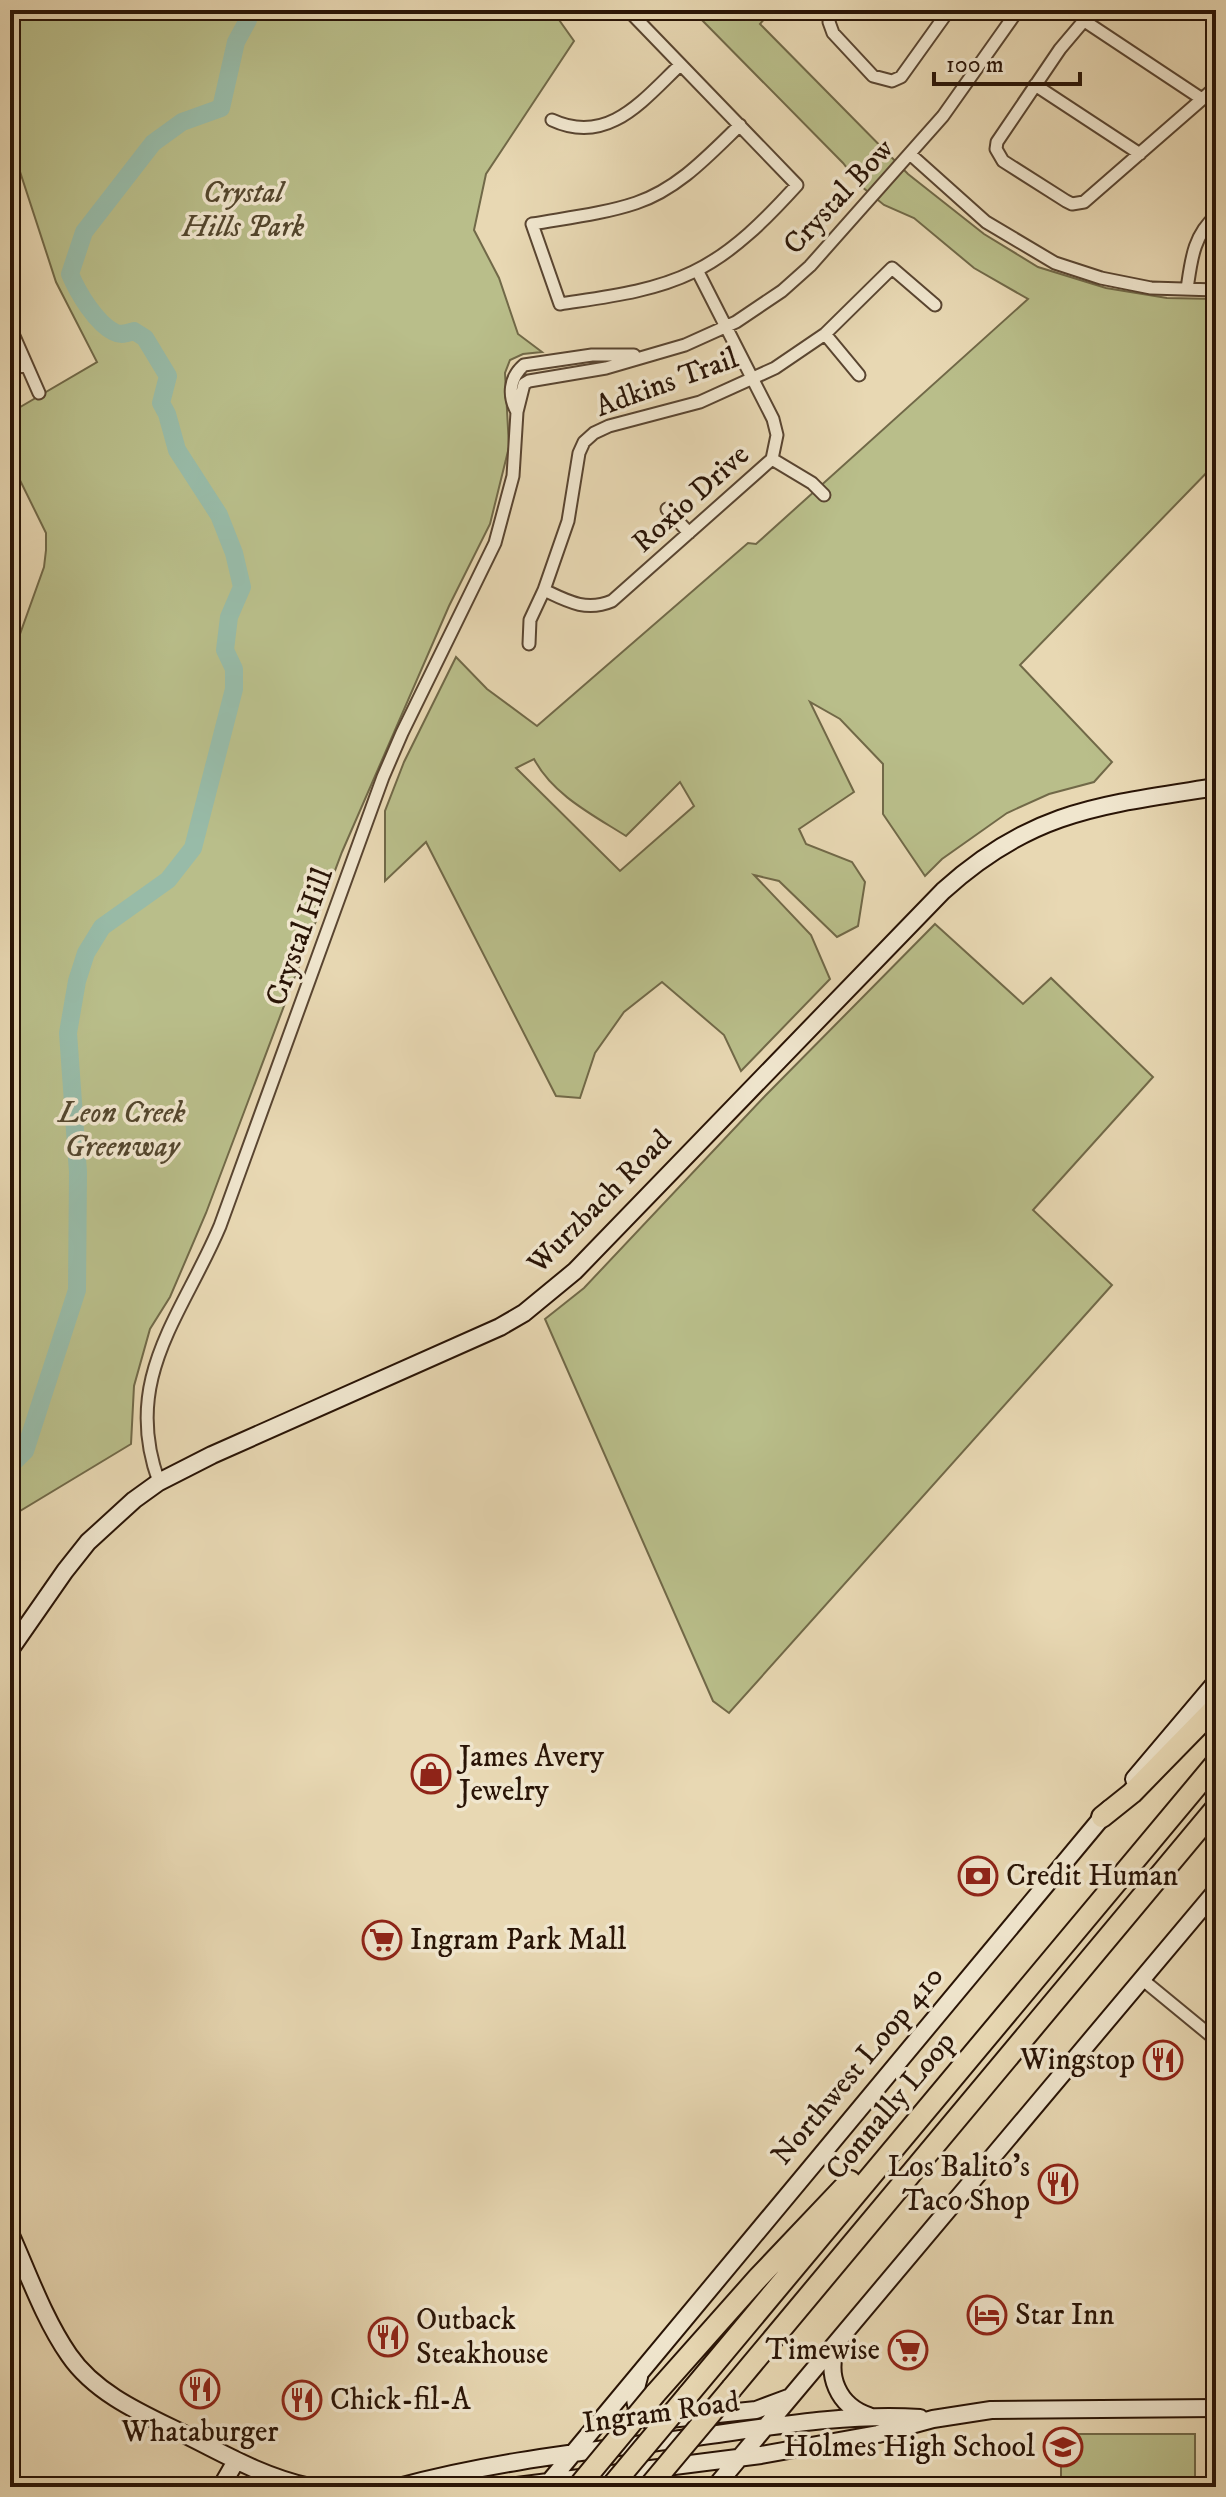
<svg xmlns="http://www.w3.org/2000/svg" width="1226" height="2497" font-family="'IM FELL DW Pica',serif">
  <style>
    .green { fill: #b9be8a; stroke: #716948; stroke-width: 2; fill-rule: evenodd }
    .lines { fill: none; stroke-linecap: round; stroke-linejoin: round }
    .river { stroke: #98bba8; stroke-width: 18 }
    .street-casing { stroke: #594531; stroke-width: 15 }
    .secondary-casing { stroke: #291406; stroke-width: 20 }
    .highway-casing { stroke: #291406; stroke-width: 24 }
    .street { stroke: #f0e6ce; stroke-width: 11 }
    .secondary { stroke: #f0e6ce; stroke-width: 16 }
    .highway { stroke: #e8d8b3; stroke-width: 20 }
    .highway-bridge-casing { stroke: #291406; stroke-width: 24; stroke-linecap: butt }
    .highway-bridge { stroke: #e8d8b3; stroke-width: 20 }
    .labels { text-anchor: middle; dominant-baseline: central; stroke-width: 7; stroke-linejoin: round; paint-order: stroke }
    .park-label { font-size: 30px; font-style: italic; fill: #54472e; stroke: #f0e6ce }
    .street-label { font-size: 30px; fill: #291406; stroke: #f0e6ce }
    .poi-label { font-size: 30px; fill: #291406; stroke: #f0e6ce; text-anchor: start }
  </style>
  <rect width="100%" height="100%" fill="#e8d8b3"/>
  <filter id="stains"><feTurbulence type="fractalNoise" baseFrequency=".0025" numOctaves="4"/><feColorMatrix values="0 0 0 0 .2 0 0 0 0 .09 0 0 0 0 .02 0 0 0 .5 -.17"/></filter>
  <radialGradient id="worn" r=".72"><stop offset=".6" stop-color="#630" stop-opacity="0"/><stop offset="1" stop-color="#630" stop-opacity=".3"/></radialGradient>
  <path class="green" d="M10,10h542l22,31 -88,133 -12,56 25,48 19,56 24,18 -19,2 -13,6 -5,13 4,74 -19,77 -41,82 -107,246 -136,361 -36,84 -20,32 -16,57 -3,58 -121,73v-855l34,-95 2,-17v-17l-36,-73v-47l87,-51 -41,-80 -46,-141z
    M692,10h80l-12,14 148,150 76,60 54,33 68,21 61,10 49,1v164l-196,202 92,97 -18,20 -45,12 -42,19 -65,46 -17,17 -42,-62v-50l-43,-45 -30,-17 44,90 -55,37 7,15 46,18 13,20 -7,44 -21,11 -58,-56 -25,-6 57,60 19,44 -89,92 -17,-36 -62,-53 -38,30 -29,41 -15,45 -24,-2 -130,-254 -41,39v-70l19,-49 52,-105 31,32 50,37 211,-183 8,1 272,-245 -54,-31 -60,-50 -30,-13 -23,-19 -18,-23zM534,759c19,36 59,56 92,77l54,-54 14,24 -74,65 -104,-103z
    M935,924l88,80 28,-26 102,99 -120,133 79,75 -383,428 -16,-12 -168,-382 39,-31 181,-192z
    M1061,2434h134v53h-134z"/>
  <g class="lines">
    <path class="river" d="M10,1466l15,-15 52,-161 1,-118 -10,-139 9,-52 9,-28 16,-26 66,-47 25,-32 41,-159v-20l-9,-19 4,-33 13,-30 -8,-34 -15,-38 -42,-65 -10,-36 -6,-11 7,-27 -23,-38 -11,-7c-6,2 -13,5 -20,1 -18,-9 -36,-39 -44,-58l14,-42 69,-89 29,-21 39,-14 15,-66 12,-22v-10"/>
    <g class="street-casing">
      <path id="street" d="M628,10l169,175c-30,33 -64,68 -104,87 -41,20 -88,25 -133,32l-28,-80c34,-6 71,-10 104,-21 42,-14 73,-48 104,-78
        M832,10l-3,12 4,11 40,43 19,5 9,-4 48,-67
        M1093,10l-33,39 -63,93 -1,7 7,12 63,40 6,3 12,-2 132,-115
        M1213,10l3,2
        M1083,20l119,79
        M1035,85l105,69
        M552,120c56,26 91,-20 128,-55
        M910,154l76,68 69,41 46,15 50,10 65,2
        M1187,289c4,-27 6,-54 29,-73
        M10,327l29,66
        M825,334l34,41
        M10,371l16,-7
        M517,412c-9,-16 -8,-34 7,-47l68,-10h42
        M772,459l40,24 12,12
        M667,509l22,24
        M544,590c23,11 42,22 68,11l160,-142 5,-24 -4,-16 -76,-149
        M529,644l1,-24 14,-30 24,-69 11,-68 5,-11 10,-9 15,-7 91,-24 75,-34 50,-34 67,-66 43,37
        M159,1482c-38,-103 23,-166 61,-256l163,-449 19,-44 93,-190 18,-67 4,-64 7,-28 5,-3 77,-13 79,-23 51,-23 46,-31 28,-25 133,-150 75,-106
        M1143,1980l73,60"/>
    </g>
    <g class="secondary-casing">
      <path id="secondary" d="M10,1650l55,-79 23,-29 46,-42 25,-18 53,-27 288,-128 24,-14 51,-42 368,-380c89,-81 159,-86 273,-104
        M1134,1779l82,-97
        M10,2233c18,40 34,86 59,122 28,41 79,61 121,82 39,20 77,41 120,50
        M837,2345c-12,30 1,61 32,71
        M639,2377c-5,17 -8,35 11,44l106,-11 32,-12
        M221,2487l15,-26
        M399,2487c94,-26 193,-36 289,-49 76,-10 155,-25 232,-20
        M508,2487l253,-32 117,-21 55,-15 58,-9 225,-2
        M545,2487l564,-678
        M715,2487l501,-596"/>
    </g>
    <g class="highway-casing">
      <path id="highway" d="M1102,1817l30,-24 84,-86
        M732,2388l484,-580
        M655,2394l103,-116 92,-97
        M688,2395l528,-632"/>
    </g>
    <use href="#street" class="street"/>
    <use href="#secondary" class="secondary"/>
    <use href="#highway" class="highway"/>
    <g class="highway-bridge-casing">
      <path id="highway-bridge" d="M578,2487l77,-93
        M611,2487l77,-92
        M649,2487l83,-99"/>
    </g>
    <use href="#highway-bridge" class="highway-bridge"/>
  </g>
  <defs>
    <g id="shop-ring" transform="scale(2)"><circle r="9.5" fill="#f0e6ce" stroke="#8f2418" stroke-width="1.5"/><path d="M-5-2.5h2.3a2.7 3.5 0 0 1 5.4 0H5L5.5 6h-11ZM-1.5-2.5h3a1.5 2.3 0 0 0-3 0Z" fill="#8f2418"/></g>
    <g id="bank-ring" transform="scale(2)"><circle r="9.5" fill="#f0e6ce" stroke="#8f2418" stroke-width="1.5"/><path d="M-6-4H6V4H-6ZM0-2.3a2.3 2.3 0 1 0 0 4.6a2.3 2.3 0 1 0 0-4.6Z" fill="#8f2418"/></g>
    <g id="supermarket-ring" transform="scale(2)"><circle r="9.5" fill="#f0e6ce" stroke="#8f2418" stroke-width="1.5"/><path d="M-6-5.5h2.5l.6 2H6L4.5 2H-2.5L-4.4-4H-6ZM-1.5 3.2a1.3 1.3 0 1 0 .1 0ZM3 3.2a1.3 1.3 0 1 0 .1 0Z" fill="#8f2418"/></g>
    <g id="restaurant-ring" transform="scale(2)"><circle r="9.5" fill="#f0e6ce" stroke="#8f2418" stroke-width="1.5"/><path d="M-5-6h1v4h1v-4h1v4h1v-4h1v5L-1.5 .5V6h-2V.5L-5-1ZM5-6V6H3V1.5H1.5Q1.5-4 5-6Z" fill="#8f2418"/></g>
    <g id="hotel-ring" transform="scale(2)"><circle r="9.5" fill="#f0e6ce" stroke="#8f2418" stroke-width="1.5"/><path d="M-6-4.5h1.5V1H6V5H4.5V3h-9V5H-6ZM-4 0a1.8 1.8 0 1 1 3.6 0ZM.5 0V-2.5h3Q6-2.5 6 0Z" fill="#8f2418"/></g>
    <g id="school-ring" transform="scale(2)"><circle r="9.5" fill="#f0e6ce" stroke="#8f2418" stroke-width="1.5"/><path d="M0-5L7-2L0 1L-7-2ZM-4 1L0 2.5L4 1V4Q0 6-4 4Z" fill="#8f2418"/></g>
  </defs>
  <g fill-rule="evenodd">
    <use href="#shop-ring" x="431" y="1774"/>
    <use href="#bank-ring" x="978" y="1876"/>
    <use href="#supermarket-ring" x="382" y="1940"/>
    <use href="#restaurant-ring" x="1163" y="2060"/>
    <use href="#restaurant-ring" x="1058" y="2184"/>
    <use href="#hotel-ring" x="987" y="2315"/>
    <use href="#restaurant-ring" x="388" y="2337"/>
    <use href="#supermarket-ring" x="908" y="2350"/>
    <use href="#restaurant-ring" x="200" y="2389"/>
    <use href="#restaurant-ring" x="302" y="2400"/>
    <use href="#school-ring" x="1063" y="2447"/>
  </g>
  <g class="labels">
    <g class="park-label">
      <text x="243" y="193">Crystal<tspan x="243" dy="34">Hills Park</tspan></text>
      <text x="122" y="1113">Leon Creek<tspan x="122" dy="34">Greenway</tspan></text>
    </g>
    <g class="street-label">
      <text transform="translate(839 197) rotate(-47)">Crystal Bow</text>
      <text transform="translate(667 383) rotate(-20)">Adkins Trail</text>
      <text transform="translate(691 499) rotate(-42)">Roxio Drive</text>
      <text transform="translate(300 937) rotate(-70)">Crystal Hill</text>
      <text transform="translate(600 1202) rotate(-45)">Wurzbach Road</text>
      <text transform="translate(858 2066) rotate(-50)">Northwest Loop 410</text>
      <text transform="translate(891 2106) rotate(-50)">Connally Loop</text>
      <text transform="translate(661 2413) rotate(-8)">Ingram Road</text>
    </g>
    <g class="poi-label">
      <text x="459" y="1757">James Avery<tspan x="459" dy="34">Jewelry</tspan></text>
      <text x="1006" y="1876">Credit Human</text>
      <text x="410" y="1940">Ingram Park Mall</text>
      <text x="1135" y="2060" text-anchor="end">Wingstop</text>
      <text x="1030" y="2167" text-anchor="end">Los Balito's<tspan x="1030" dy="34">Taco Shop</tspan></text>
      <text x="1015" y="2315">Star Inn</text>
      <text x="416" y="2320">Outback<tspan x="416" dy="34">Steakhouse</tspan></text>
      <text x="880" y="2350" text-anchor="end">Timewise</text>
      <text x="330" y="2400">Chick-fil-A</text>
      <text x="200" y="2432" text-anchor="middle">Whataburger</text>
      <text x="1035" y="2447" text-anchor="end">Holmes High School</text>
    </g>
  </g>
  <rect width="1226" height="2497" fill="none" stroke="#e8d8b3" stroke-width="40"/>
  <rect x="12" y="12" width="1202" height="2473" fill="none" stroke="#291406" stroke-width="4"/>
  <rect x="20" y="20" width="1186" height="2457" fill="none" stroke="#291406" stroke-width="2"/>
  <path d="M934 72v12h146v-12" fill="none" stroke="#291406" stroke-width="4"/>
  <text x="946" y="72" font-size="24" fill="#291406" stroke="#f0e6ce" stroke-width="6" paint-order="stroke">100 m</text>
  <rect width="100%" height="100%" filter="url(#stains)"/>
  <rect width="100%" height="100%" fill="url(#worn)"/>
</svg>
